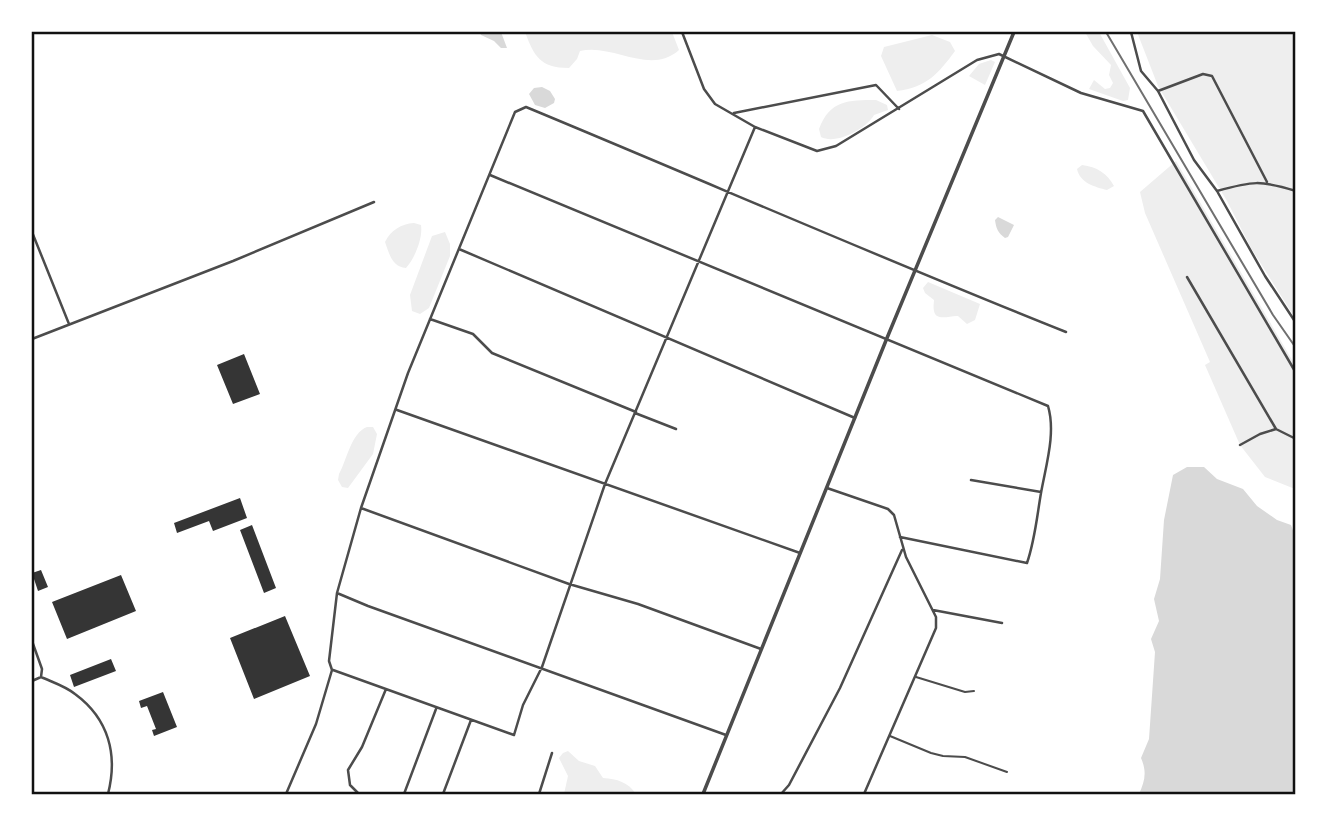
<svg xmlns="http://www.w3.org/2000/svg" width="1327" height="826" font-family="Barlow,sans-serif">
  <style>
    .green { fill: #eee }
    .water { fill: #d9d9d9 }
    .building { fill: #353535 }
    .lines { fill: none; stroke-linecap: round; stroke-linejoin: round }
    .service { stroke: #4c4c4c; stroke-width: 2 }
    .minor { stroke: #4c4c4c; stroke-width: 2.5 }
    .tertiary { stroke: #4c4c4c; stroke-width: 3.5 }
    .rail { stroke: #707070; stroke-width: 2 }
    .neatline { fill: none; stroke: #111; stroke-width: 2.5 }
  </style>
  <rect width="100%" height="100%" fill="#fff"/>
  <path class="green" d="M525,32h147l7,18c-29,26 -66,-7 -99,1l-3,8 -8,9c-29,0 -35,-12 -44,-36z
    M1085,32h14l31,56 -2,12 -5,1 -34,-12 5,-9 11,9 5,-1 3,-5 -4,-8 2,-10 -18,-19z
    M1137,32h158v286l-44,-70 -24,-47 -69,-115z
    M932,35l18,7 5,9c-16,22 -29,37 -58,40l-16,-35 3,-9z
    M991,60l4,2 -10,23 -16,-9 10,-12z
    M876,100l11,5 1,5 -14,5c-8,14 -38,30 -53,22l-2,-8c11,-29 29,-29 57,-29z
    M1176,161l119,204v124l-30,-12 -25,-32 -35,-80 5,-3 -65,-149 -5,-21z
    M1082,165c15,2 25,8 32,21l-7,4c-12,-3 -27,-7 -30,-21z
    M414,223l7,2c2,13 -6,33 -15,43 -14,-1 -17,-15 -21,-26 6,-12 16,-18 29,-19z
    M445,232l5,12v12l-21,52 -9,6 -8,-3 -2,-16 22,-59z
    M928,282l52,22 -5,16 -8,4 -9,-8c-7,-1 -22,6 -24,-5 -1,-4 0,-8 0,-11l-9,-7 -2,-5z
    M367,427h6l4,7 -4,20 -25,34 -6,-1 -4,-7 1,-6c8,-14 12,-41 28,-47z
    M568,751l11,10 16,5 8,12c14,1 25,4 33,16h-72l4,-18 -9,-18 4,-5z"/>
  <path class="water" d="M480,32h21l6,16h-6l-7,-7 -13,-6z
    M542,87l8,4 5,8 -1,4 -9,5 -10,-3 -6,-11 5,-6z
    M998,217l16,8 -6,12 -3,1c-7,-5 -9,-10 -10,-18z
    M1187,467h17l13,12 26,10 14,17 20,14 14,5 4,11v258h-156c6,-13 8,-22 2,-36l8,-19 6,-87 -4,-13 8,-18 -5,-22 6,-20 4,-59 9,-45z"/>
  <path class="building" d="M244,354l16,40 -27,10 -16,-39z
    M240,498l7,20 -34,13 -4,-10 -32,12 -3,-10z
    M252,525l24,63 -12,5 -24,-63z
    M41,570l7,17 -10,4 -6,-18z
    M121,575l15,36 -69,28 -15,-37z
    M285,616l25,60 -56,23 -24,-61z
    M111,659l5,12 -42,16 -4,-12z
    M163,692l14,35 -23,9 -2,-6 4,-1 -9,-23 -6,2 -2,-7z"/>
  <g class="lines">
    <path class="service" d="M916,677l49,15 9,-1
      M890,736l41,17 12,3 22,1 42,15"/>
    <path class="minor" d="M682,32l22,57 11,15 40,23 62,24 19,-5 141,-86 22,-6 82,39 62,18 153,262
      M1131,32l10,39 17,20 36,69 23,31 48,85 31,47
      M1158,91l45,-17 9,2 55,106
      M734,113l142,-28 23,24
      M490,175l558,231c8,27 -2,59 -7,87 -4,23 -6,47 -14,70l-127,-26
      M1217,191c36,-10 43,-11 79,0
      M32,232l37,92
      M459,249l396,169
      M1187,277l89,152 20,10
      M430,319l43,15 19,19 144,59
      M32,339l201,-78 141,-59
      M397,410l403,143
      M635,413l41,16
      M1240,445l20,-11 16,-5
      M971,480l70,12
      M827,488l61,21 6,6 12,42 30,60v11l-72,166
      M361,508l208,76 69,20 123,45
      M337,593l31,13 358,129
      M933,610l69,13
      M32,641l10,28 -1,8
      M333,670l181,65 9,-30 19,-38 63,-183 150,-357
      M32,681l9,-4c11,5 24,9 34,17 34,25 43,61 33,100
      M286,794l30,-70 16,-54 -3,-9 8,-68 24,-85 47,-135 107,-261 11,-5c181,75 359,153 540,225
      M359,794l-9,-9 -2,-15 14,-23 24,-58
      M404,794l32,-85
      M443,794l28,-74
      M539,794l13,-41
      M781,794l8,-9 51,-97 62,-138"/>
    <path class="tertiary" d="M703,794l184,-456 127,-306"/>
    <path class="rail" d="M1106,32l167,283 23,33"/>
  </g>
  <rect width="1327" height="826" fill="none" stroke="#ffffff" stroke-width="66"/>
  <rect x="33" y="33" width="1261" height="760" class="neatline"/>
</svg>
